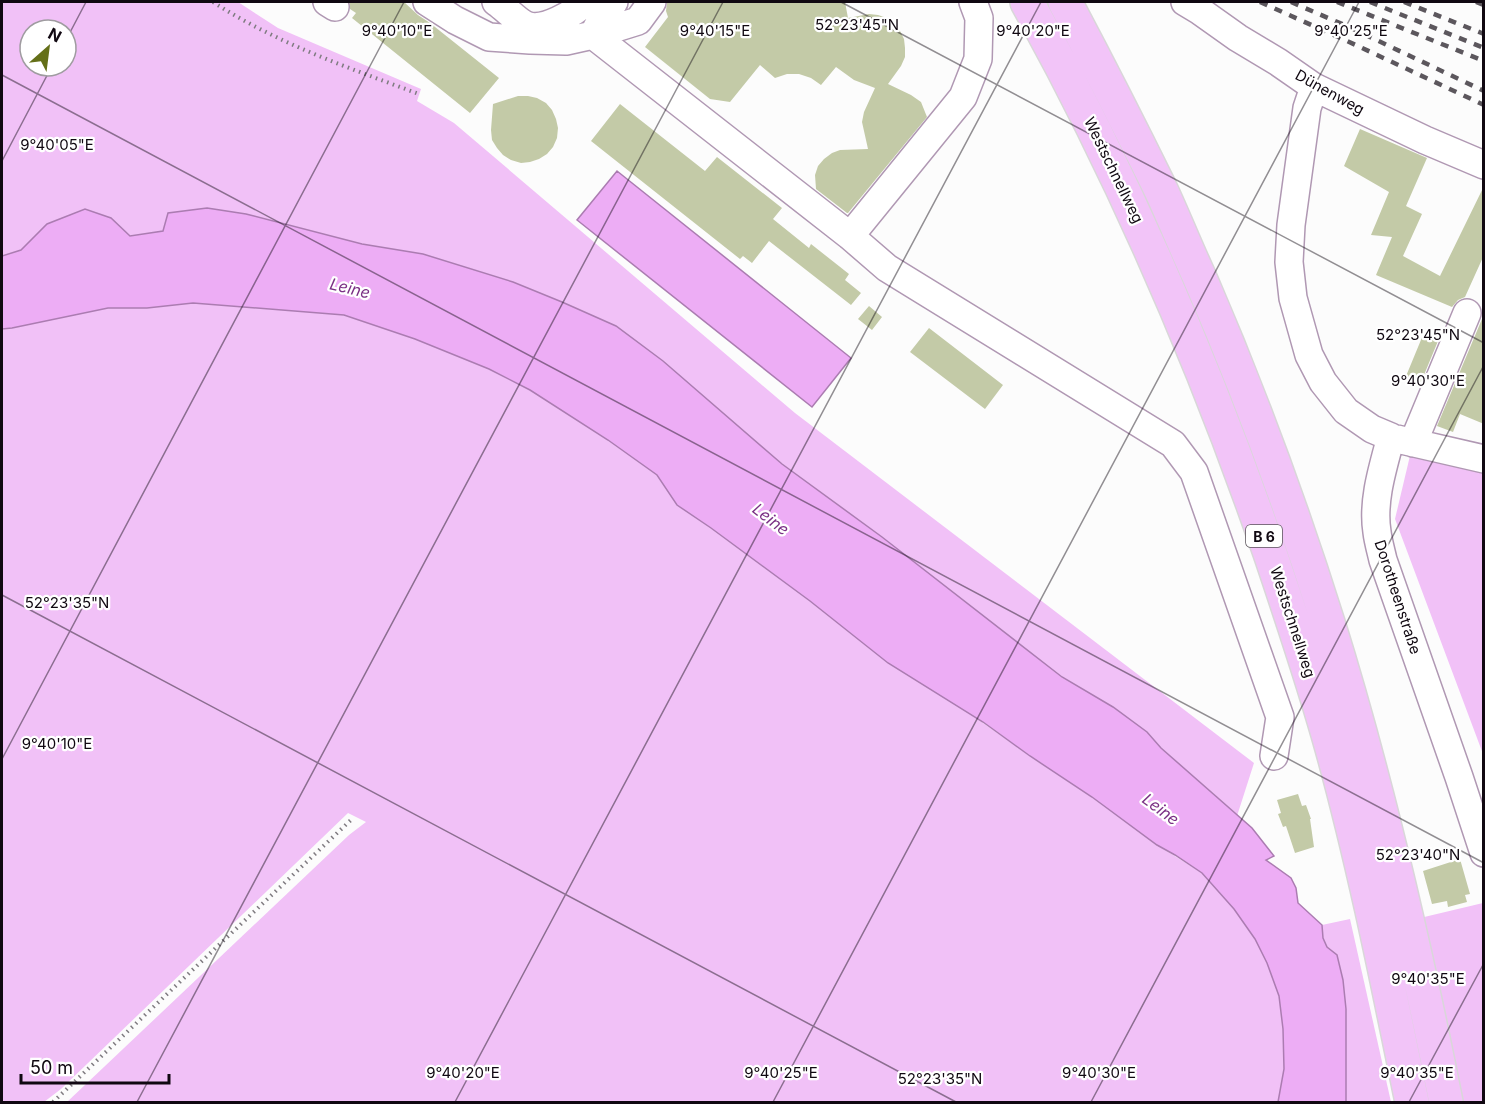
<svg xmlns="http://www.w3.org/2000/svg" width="1485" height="1104" font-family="Inter,sans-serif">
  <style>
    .green { fill: #f1c1f7; fill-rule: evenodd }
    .water { fill: #edadf5; stroke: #ab7cb1; stroke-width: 1.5 }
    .building { fill: #c3caa7 }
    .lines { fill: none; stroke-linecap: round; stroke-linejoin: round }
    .minor-casing { stroke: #b098b3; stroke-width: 30 }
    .highway-casing { stroke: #d9d7d9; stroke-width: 36 }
    .path { stroke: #7f7b80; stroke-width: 4; stroke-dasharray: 1.5 4.5; stroke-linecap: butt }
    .minor { stroke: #fff; stroke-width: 27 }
    .highway { stroke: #f2c4f8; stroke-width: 33 }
    .rail { stroke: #5c575d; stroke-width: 4.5; stroke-dasharray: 8 8; stroke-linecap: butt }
    .ticks { fill: none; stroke: #100811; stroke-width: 1.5; stroke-opacity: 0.45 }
    .labels { text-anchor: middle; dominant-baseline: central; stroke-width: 4.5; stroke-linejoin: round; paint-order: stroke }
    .shield { fill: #fff; stroke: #585258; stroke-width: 1.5 }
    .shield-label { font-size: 14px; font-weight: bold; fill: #100811 }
    .street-label { font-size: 15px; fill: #100811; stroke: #fff }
    .water-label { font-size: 16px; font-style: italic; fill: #7b3185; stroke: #fff }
    .ticks-label { font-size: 15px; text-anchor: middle; fill: #100811; stroke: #fff; stroke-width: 4.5; stroke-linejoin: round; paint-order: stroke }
  </style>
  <rect width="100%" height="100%" fill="#fcfcfc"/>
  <path class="green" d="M2,2h236l40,26 143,61 -4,12 37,22 341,290 459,350 -17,53 -24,-23 -14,-10 -38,-35 -14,-16 -34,-25 -51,-30 -180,-140 -100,-73 -119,-103 -47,-35 -54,-24 -49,-20 -90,-28 -61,-10 -69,-18 -129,5 -35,5 -18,-18 -64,6 -26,26 -19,6zM30,30h36v36h-36z
    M193,303l151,12 71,24 74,30 41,21 78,50 49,35 20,30 34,23 125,92 194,136 62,41 65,48 45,28 32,36 21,30 12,24 12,33 4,33 1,40 -6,33h-1211l282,-267 17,-13 -18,-9 -287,276 -17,13h-42v-773l106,-21h39z
    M1413,443l70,16v295l-88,-235z
    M1483,903v199h-26l-37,-184z
    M1350,919l41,183h-45v-93l-3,-29 -6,-25 -10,-8 -4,-9 -1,-13z"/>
  <path class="water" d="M617,171l234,187 -39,49 -235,-187z
    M207,208l39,6 116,30 61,10 90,28 49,20 54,24 47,35 119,103 100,73 180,140 51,30 34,25 14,16 91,80 22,28 -8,4 25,18 5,10 2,15 24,22 1,13 4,9 10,8 6,25 3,29v93h-68l6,-33 -1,-40 -4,-33 -12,-33 -12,-24 -21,-30 -32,-36 -27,-18 -18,-10 -65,-48 -62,-41 -47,-34 -95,-59 -78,-62 -99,-73 -34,-23 -20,-30 -49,-35 -78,-50 -41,-21 -74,-30 -71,-24 -151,-12 -46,5h-39l-96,20 -10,1v-73l19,-6 26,-26 38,-15 26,9 19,18 33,-5 5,-18z"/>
  <path class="building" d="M349,2h55l14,13 12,8 69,55 -29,35 -118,-95 4,-5 -6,-4z
    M667,2h178l3,16 21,-4 9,1 9,3 7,5 6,8 4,8 1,9v9l-4,9 -13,18 23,11 10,7 6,15 -79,96h-1l-31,-24 -1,-14 3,-9 6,-7 8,-6 8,-3 28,-1 -6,-27 2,-10 11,-24 -21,-8 -18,-13 -15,18 -10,-7 -12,-4h-12l-12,4 -15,-13 -30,37 -20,-3 -65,-52 23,-30 -2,-6z
    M518,96h10l9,2 9,5 6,7 4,9 2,9 -1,10 -4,9 -6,7 -8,5 -9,3 -9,1 -10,-3 -8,-5 -6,-7 -5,-8 -1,-10 2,-26z
    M620,104l85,67 12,-14 65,51 -9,11 36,29 2,-4 38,30 -4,6 16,13 -10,12 -82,-64 -17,22 -9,-7 -3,3 -149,-118z
    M1360,129l67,29 -21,48 16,8 -19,42 37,20 44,-90v69l-19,42 -7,3 -6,7 -76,-32 16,-38 -21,-2 18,-43 -45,-26z
    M869,306l13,11 -10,13 -14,-11z
    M1483,309l1,115 -24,-10 -7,18 -16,-6 45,-107z
    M929,328l74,57 -18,24 -75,-57z
    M1423,335l15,6 -19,46 -15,-6z
    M1298,794l4,12 4,-1 5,14h-1l4,28 -19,6 -9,-27 -3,1 -5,-13 3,-1 -4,-13z
    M1460,859l10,35 -5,1 2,7 -19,5 -1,-6 -15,3 -9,-33z"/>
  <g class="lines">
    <g class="minor-casing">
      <path id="minor" d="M327,2l8,5
        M427,2l28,18 34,17 41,3 36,1 27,-6 9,-17 12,-16
        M496,2c8,5 22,20 30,23 17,7 49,-12 59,-23
        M1185,2l15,9 38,27 40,24 36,25 111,53 59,25
        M593,35l257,201 37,32 286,176 21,28 86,245 -6,39
        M593,35l45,-14 14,-19
        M1314,87l-7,21 -16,117 -2,37 4,36 16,57 14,27 23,29 26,18 19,8c-8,30 -19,64 -14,95 1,9 4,19 6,28l76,217 25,76
        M850,236l113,-139 15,-38 1,-41 -6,-16
        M1397,439l87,20
        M1413,443l54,-130"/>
    </g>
    <g class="highway-casing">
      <path id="highway" d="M1027,2c98,177 178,362 244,554 22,65 44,130 62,196 32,116 55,233 79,350
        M1065,2c33,62 65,125 96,188 13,28 25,58 38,86 49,113 92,229 129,347 49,157 86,318 118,479"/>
    </g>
    <path class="path" d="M213,2c63,41 136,66 206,92
      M53,1102l300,-284"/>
    <use href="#minor" class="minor"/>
    <use href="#highway" class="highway"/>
    <path class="rail" d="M1260,2l85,38 139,65
      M1291,2l58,25 135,64
      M1337,2l147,59
      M1370,2l114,46
      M1404,2l80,32
      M1476,2l8,3"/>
  </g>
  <path class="ticks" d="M841,2l643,341M66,40l20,-38M2,75l1482,788M2,161l50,-95M2,595l954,507M2,759l402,-757M137,1102l586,-1100M455,1102l586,-1100M773,1102l586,-1100M1091,1102l393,-737M1409,1102l75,-139"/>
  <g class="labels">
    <rect class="shield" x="1246" y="525" width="36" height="22" rx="4.5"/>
    <g class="shield-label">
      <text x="1264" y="536">B 6</text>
    </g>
    <g class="street-label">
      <text transform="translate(1330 92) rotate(29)">Dünenweg</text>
      <text transform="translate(1114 170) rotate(64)">Westschnellweg</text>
      <text transform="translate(1398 597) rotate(72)">Dorotheenstraße</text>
      <text transform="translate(1293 622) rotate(72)">Westschnellweg</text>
    </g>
    <g class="water-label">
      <text transform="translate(350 288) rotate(14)">Leine</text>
      <text transform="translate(771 519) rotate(38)">Leine</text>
      <text transform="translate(1161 809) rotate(37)">Leine</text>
    </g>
  </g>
  <g class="ticks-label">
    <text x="857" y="30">52°23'45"N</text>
    <text x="397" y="36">9°40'10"E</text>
    <text x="715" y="36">9°40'15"E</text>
    <text x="1033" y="36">9°40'20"E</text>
    <text x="1351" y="36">9°40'25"E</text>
    <text x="57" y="150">9°40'05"E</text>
    <text x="1418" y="340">52°23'45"N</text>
    <text x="1428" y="386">9°40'30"E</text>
    <text x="67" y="608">52°23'35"N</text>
    <text x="57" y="749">9°40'10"E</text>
    <text x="1418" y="860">52°23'40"N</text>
    <text x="1428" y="984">9°40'35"E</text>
    <text x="463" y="1078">9°40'20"E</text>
    <text x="781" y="1078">9°40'25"E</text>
    <text x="1099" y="1078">9°40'30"E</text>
    <text x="1417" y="1078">9°40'35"E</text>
    <text x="940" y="1084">52°23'35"N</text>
  </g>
  <rect width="1485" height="1104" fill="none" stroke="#100811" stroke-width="6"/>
  <g transform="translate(48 48) rotate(28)"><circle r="28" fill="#ffffff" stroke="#9f9ca0" stroke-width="1.5"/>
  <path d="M0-4.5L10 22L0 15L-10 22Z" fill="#646f18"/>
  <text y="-9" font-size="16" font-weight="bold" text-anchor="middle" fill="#100811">N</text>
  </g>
  <path d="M21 1074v9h148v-9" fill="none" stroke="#100811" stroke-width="3"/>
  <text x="30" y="1074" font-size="18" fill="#100811" stroke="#ffffff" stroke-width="4.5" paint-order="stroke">50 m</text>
</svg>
